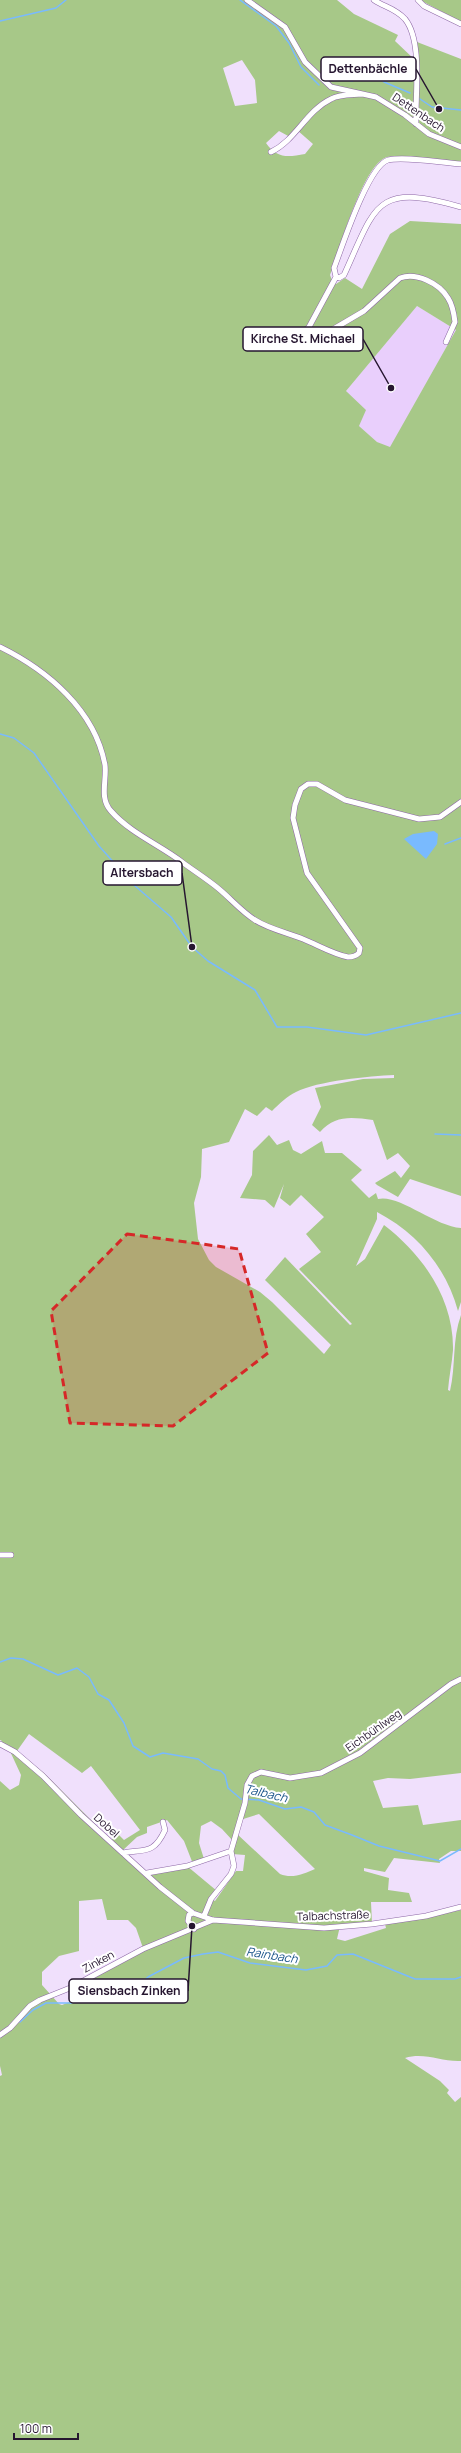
<svg xmlns="http://www.w3.org/2000/svg" width="461" height="2453" font-family="Manrope,sans-serif">
  <style>
    .built { fill: #e9cffc }
    .green { fill: #a7c888; fill-rule: evenodd }
    .water { fill: #79bafe }
    .lines { fill: none; stroke-linecap: round; stroke-linejoin: round }
    .stream { stroke: #79bafe; stroke-width: 1.5 }
    .minor-casing { stroke: #8d67a6; stroke-width: 6 }
    .minor { stroke: #fff; stroke-width: 5 }
    .marked { fill: #d62828; fill-opacity: 0.2; stroke: #d62828; stroke-width: 3; stroke-dasharray: 8 5; stroke-linejoin: round }
    .labels { text-anchor: middle; dominant-baseline: central; stroke-width: 4; stroke-linejoin: round; paint-order: stroke }
    .street-label { font-size: 11px; fill: #261630; stroke: #fff }
    .water-label { font-size: 12px; font-style: italic; fill: #1a548a; stroke: #fff }
    .leader { fill: none; stroke: #261630; stroke-width: 1.5 }
    .callout-dot { fill: #261630; stroke: #fff; stroke-width: 1.5 }
    .callout { fill: #fff; stroke: #261630; stroke-width: 1.5 }
    .callout-label { font-size: 12px; text-anchor: middle; font-weight: bold; fill: #261630 }
  </style>
  <rect width="100%" height="100%" fill="#f0e0fc"/>
  <path class="built" d="M417,306l39,24 -66,118 -13,-6 -18,-16 -13,-35z"/>
  <path class="green" d="M0,0h337l17,14 44,21 -3,6 20,19 2,-18 44,17v104c-15,-2 -63,-9 -74,-6 -24,7 -48,94 -57,118l3,8 3,1 9,-6 17,11 28,-55 20,-13 51,3v972l-51,-17 -12,18 -21,-12 -2,-2 20,-12 6,7 9,-12 -12,-13 -11,7 -14,-40c-22,-3 -38,-5 -53,12l-8,-7 9,-18 -6,-19 48,-9 31,-1v-3c-24,1 -77,6 -98,17 -9,4 -17,12 -24,19l-6,-4 -9,9 -12,-7 -16,33 -27,7 -1,28 -7,26 4,36 11,21 7,7 44,25 12,10 52,52 7,-9 -66,-65 20,-23 65,68 2,-1 -53,-55 22,-17 -15,-18 18,-17 -23,-22 -11,11 -10,-8 4,-14 -10,24 -9,-8 -25,-2 12,-23 1,-24 16,-16 8,10 12,-5 4,10 8,4 21,-13 3,12h17l20,17 -11,10 18,18 7,-5 2,6c21,-5 56,27 83,29v74l-3,9c-12,-44 -41,-78 -81,-99v7l-21,47 9,-7 19,-34c39,30 70,74 69,125 -1,13 -4,27 -5,40l2,1c6,-25 2,-52 11,-76v458l-51,6 -22,-1 -15,3 10,27 35,-3 5,20 38,-5v31h-10l-12,8 1,4 -46,-5 -9,14 -21,-4v3l25,7 -1,12 21,3 3,9h-41l1,22 -32,2 -3,13 8,2 41,-13 -1,-4 76,-14v151c-20,1 -36,-9 -56,-3l35,23 9,9 -2,3 8,9 6,-5v356h-461v-377l2,-1 -2,-9v-285l10,9 9,-5 2,-10 -12,-26 -9,-4 2,-4 -2,-1zM242,60l13,20 2,23 -22,3 -12,-38zM297,130l16,14 -8,10c-17,3 -28,5 -39,-11l13,-12 11,6zM417,306l39,24 -66,117 -13,-5 -18,-16 7,-16 -20,-19zM29,1734l53,39 9,-7 49,64 -16,10 -6,-6 -7,6 -67,-67 -27,-22zM259,1814l56,55c-11,5 -23,10 -35,5l-44,-41 4,-13zM167,1820l17,21 9,23 11,-5 -5,-16 2,-17 10,-5 11,8 11,12 -1,13 13,1 -2,16h-7l-21,30 -4,-2 6,-8 -30,-25 -40,7 -25,-22 15,-14 10,-4v-6zM102,1899l5,21h21l8,8 7,20 -71,39 5,12 -15,6 -3,-1 -17,-19v-13l17,-16 20,-5v-50z
    M420,0h41v22z"/>
  <path class="water" d="M434,831l4,3 -1,10 -11,15 -22,-20 9,-5z"/>
  <g class="lines">
    <path class="stream" d="M240,0l36,26 13,17 12,24 18,18
      M0,21l56,-13 10,-8
      M328,75l24,6 15,-9h5l12,10 26,11
      M420,99l12,8 29,3
      M0,734l14,4 20,15 65,93 35,39 37,32 21,30 16,14 47,29 22,37h30l59,8 95,-22
      M445,844l16,-6
      M435,1134l26,1
      M0,1662l11,-4 12,1 35,16 19,-7 12,9 9,17 11,6 15,23 9,23 17,11 13,-4 35,6 14,10 9,2 4,4 3,13 13,11 18,1 26,9 16,-2 13,5 11,13 27,10 27,11 61,15 21,-12
      M20,2022l13,-12 13,-7h25l18,-7 33,3 8,-4 18,-18 36,-19 19,-4 15,-2 32,11 56,7 21,-4 10,-11 16,-1 62,25h40l6,-2"/>
    <g class="minor-casing">
      <path id="minor" d="M247,0l38,27 20,35 26,25 45,10 29,18 24,19 32,13
        M374,0c10,7 21,8 31,19 18,22 10,77 11,105
        M418,0l6,6 37,18
        M271,152c25,-12 35,-41 60,-53 9,-5 20,-4 31,-5
        M336,277l-27,50 -17,15 1,4 8,2 63,-37 36,-33c16,-6 39,5 48,20 4,6 6,16 7,24l-9,20
        M336,277l-2,-9c8,-21 34,-102 54,-108 17,-4 54,3 73,4
        M336,277l3,1 5,-3c32,-70 31,-93 117,-68
        M0,647c47,23 95,63 105,118 2,15 -6,33 6,46 19,22 49,34 71,51 12,9 25,17 37,27 12,10 23,23 36,31 14,9 33,13 48,19 15,6 30,15 45,18 5,0 8,-1 11,-4l1,-5 -53,-75 -14,-55 2,-13 6,-16 7,-5h9l28,16 74,19 21,-2 21,-15
        M0,1555h11
        M0,1744l15,8 28,24 38,39 79,72 33,26 20,7 111,8 48,-4 54,-8 35,-9
        M123,1853c23,-4 31,1 42,-23l-2,-8
        M147,1873l40,-7 44,-15
        M193,1913l-4,2 -1,6 6,8
        M204,1916l7,-17 20,-25 3,-8 -3,-15 14,-48 2,-18 5,-9 9,-4 29,6 31,-5 39,-20 91,-69 10,-5
        M0,2035l10,-7 20,-22 10,-6 30,-12 73,-39 70,-29"/>
    </g>
    <use href="#minor" class="minor"/>
  </g>
  <path class="marked" d="M127,1234l112,15 29,104 -95,73 -103,-3 -19,-112z"/>
  <g class="labels">
    <g class="street-label">
      <text transform="translate(419 112) rotate(34)">Dettenbach</text>
      <text transform="translate(373 1730) rotate(-35)">Eichbühlweg</text>
      <text transform="translate(107 1825) rotate(42)">Dobel</text>
      <text transform="translate(333 1915) rotate(-2)">Talbachstraße</text>
      <text transform="translate(98 1961) rotate(-28)">Zinken</text>
    </g>
    <g class="water-label">
      <text transform="translate(266 1793) rotate(13)">Talbach</text>
      <text transform="translate(272 1955) rotate(9)">Rainbach</text>
    </g>
  </g>
  <path class="leader" d="M439 109L416 69M391 388L363 339M192 947L182 873M192 1926L188 1991"/>
  <g class="callout-dot">
    <circle cx="439" cy="109" r="4"/>
    <circle cx="391" cy="388" r="4"/>
    <circle cx="192" cy="947" r="4"/>
    <circle cx="192" cy="1926" r="4"/>
  </g>
  <g class="callout">
    <rect x="321" y="57" width="95" height="24" rx="4"/>
    <rect x="243" y="327" width="120" height="24" rx="4"/>
    <rect x="103" y="861" width="79" height="24" rx="4"/>
    <rect x="69" y="1979" width="119" height="24" rx="4"/>
  </g>
  <g class="callout-label">
    <text x="368" y="73">Dettenbächle</text>
    <text x="303" y="343">Kirche St. Michael</text>
    <text x="142" y="877">Altersbach</text>
    <text x="129" y="1995">Siensbach Zinken</text>
  </g>
  <path d="M14 2433v6h64v-6" fill="none" stroke="#261630" stroke-width="2"/>
  <text x="20" y="2433" font-size="12" fill="#261630" stroke="#ffffff" stroke-width="3" paint-order="stroke">100 m</text>
</svg>
